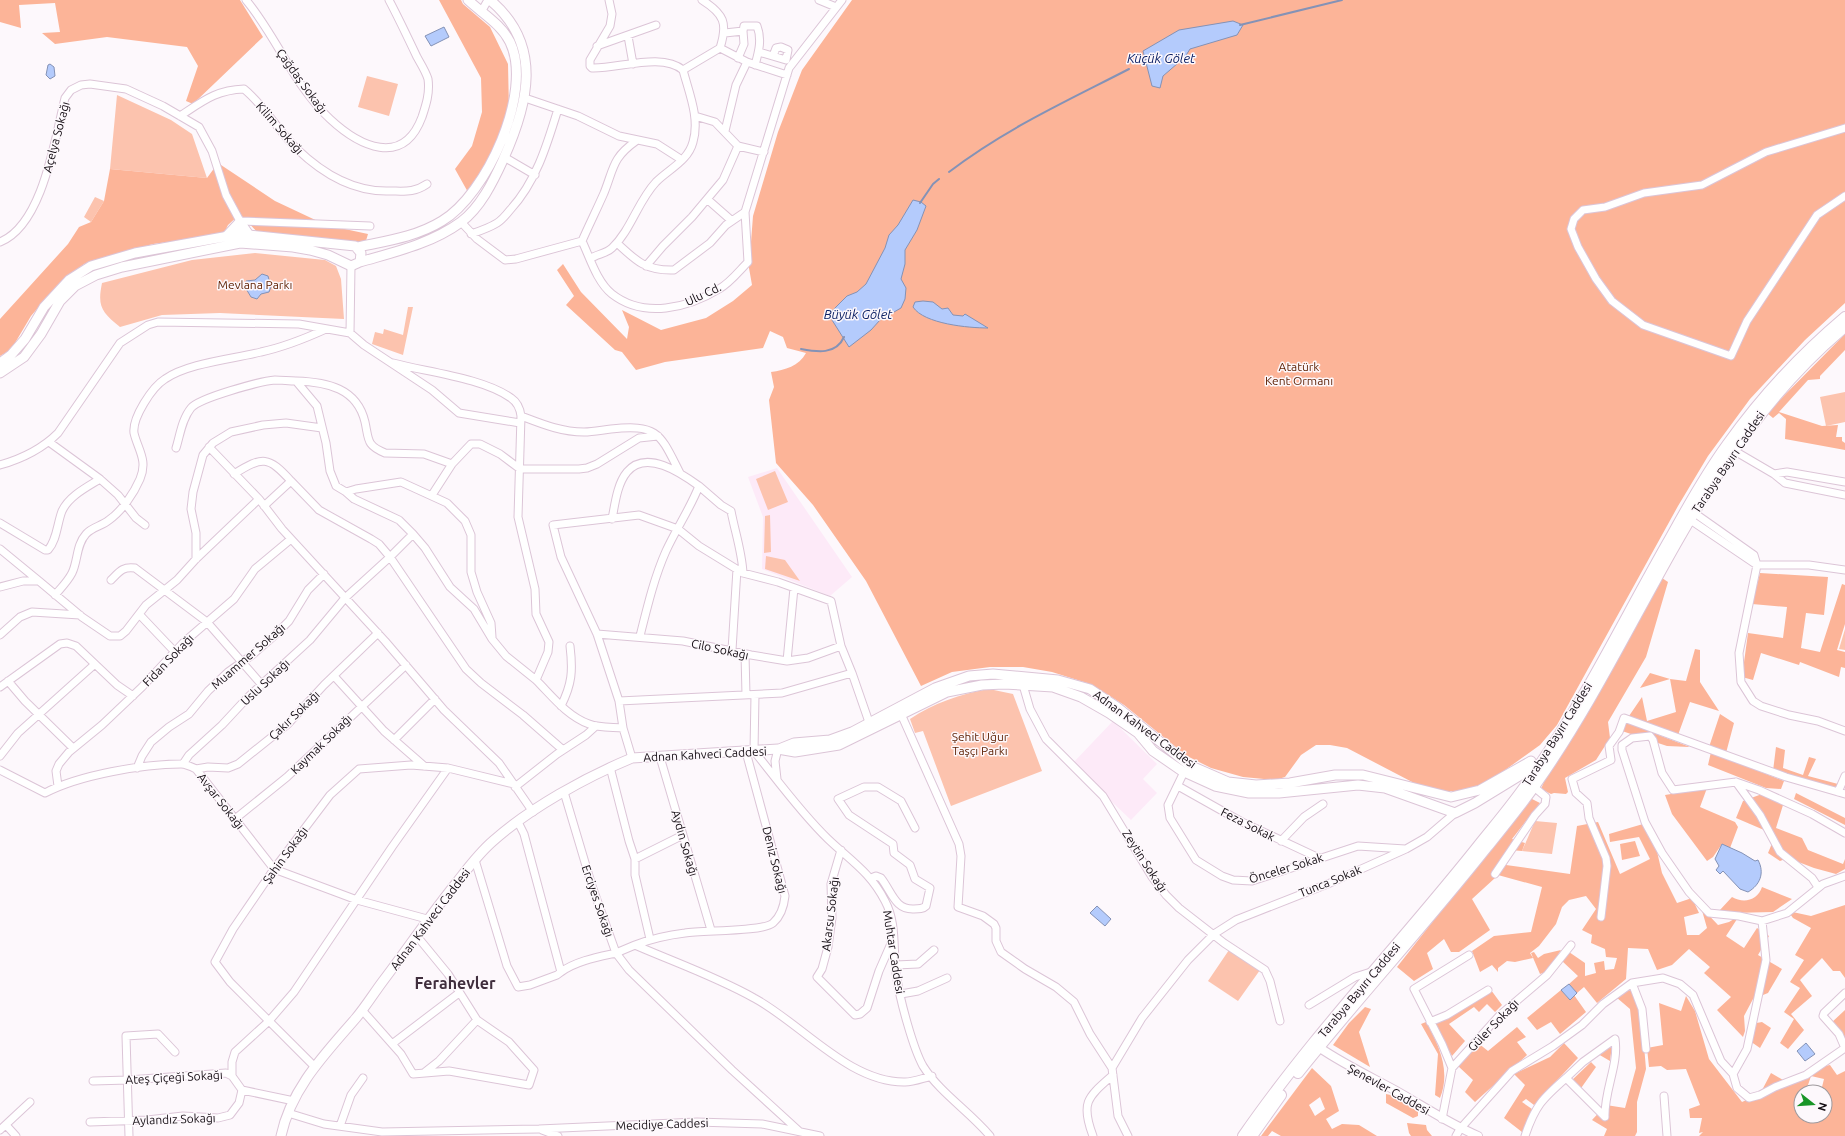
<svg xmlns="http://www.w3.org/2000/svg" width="1845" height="1136" font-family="Ubuntu,sans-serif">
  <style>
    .built { fill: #fdeaf8 }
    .green { fill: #fcc3ae }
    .forest { fill: #fcb498; fill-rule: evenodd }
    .water { fill: #b4cbfc; stroke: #8492b6 }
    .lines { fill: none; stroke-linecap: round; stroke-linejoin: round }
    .stream { stroke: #8492b6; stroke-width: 2 }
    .minor-casing { stroke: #dcc5d7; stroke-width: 9 }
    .tertiary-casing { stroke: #dcc5d7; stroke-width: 10 }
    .secondary-casing { stroke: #dcc5d7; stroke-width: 11 }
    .primary-casing { stroke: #dcc5d7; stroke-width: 12 }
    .minor { stroke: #fff; stroke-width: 7 }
    .tertiary { stroke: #fff; stroke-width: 8 }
    .secondary { stroke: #fff; stroke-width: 9 }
    .primary { stroke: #fff; stroke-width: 10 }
    .labels { text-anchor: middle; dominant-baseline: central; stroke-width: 3; stroke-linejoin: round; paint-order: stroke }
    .street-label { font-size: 12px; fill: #130c12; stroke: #fdf8fc }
    .park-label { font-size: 12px; fill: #5c1e01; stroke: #fdf8fc }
    .water-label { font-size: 13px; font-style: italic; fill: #0c2165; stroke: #fdf8fc }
    .district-label { font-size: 16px; font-weight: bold; fill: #402e3d; stroke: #fdf8fc }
  </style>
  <rect width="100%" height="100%" fill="#fdf8fc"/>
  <path class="built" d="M777,468l75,109 -22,19 -68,-27 1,-52 -15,-40z
    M1113,721l44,43 -14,15 14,14 -26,27 -59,-56z"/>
  <path class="green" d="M367,76l31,8 -9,32 -31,-9z
    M117,95l54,25 21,14 15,44 -97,-9z
    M95,197l9,4 -13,21 -7,-5z
    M255,253l70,7 11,6 5,13 3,40 -124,-6 -58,2 -42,12c-18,-15 -23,-20 -18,-44l90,-23z
    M408,307h5l-10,48 -31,-11 3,-12 8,2 1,-5 19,6z
    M1845,392v30l-19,4 -6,-29z
    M775,471l13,31 -20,8 -12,-31z
    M770,515l1,37 -7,1 1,-37z
    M766,556l19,4 15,21 -35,-12z
    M1845,629v21l-6,-1z
    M989,689l24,5 29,77 -91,35 -28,-75 -8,2 -5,-14c24,-16 50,-25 79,-30z
    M1535,821l22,2 -5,31 -30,-3z
    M1229,950l31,20 -22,31 -30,-20z"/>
  <path class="forest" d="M0,0h240l23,37 -70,67 -7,-3 12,-35 -11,-19 -80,-10 -52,7 -13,-11 18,-1 -5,-29 -36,2 2,23 -21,-6z
    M439,0h22l2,4 27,23 18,37 1,47 -18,47 -22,36 -14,-25 17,-23 10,-34 -1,-34z
    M852,0h993v303l-40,37 -55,59 -42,57 -30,50 -121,219 -17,20 -53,38 -24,8h-22l-25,-7 -69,-36 -17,-3h-14l-15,10 -16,22 -10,3 -32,-3 -32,-9 -24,-12 -63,-51 -19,-12 -18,-10 -35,-11 -29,-5h-33l-38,5 -31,14 -55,-105 -53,-76 -37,-42 -7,-63 5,-13 -3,-15c14,-2 28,-6 35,-19l-19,-5 -4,-11 -13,-6 -7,17 -98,14 -29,8 -14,-18 -7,-2 -49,-45 8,-9 -17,-26 6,-6 18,28 46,47 2,-12 -7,-17 39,20 45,-12 27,-17 19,-16 -3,-17 4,-52 25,-84 24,-62z
    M218,163l57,38 51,24 42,9 -3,10 -106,-10 -19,-20 -12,11 -5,10 -70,9 -69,20 -31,26 -22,26 -16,27 -8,9 -7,4v-37l68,-75 11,-17 12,-5 13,-21 6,-32 97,9z
    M1845,334v16l-25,26v3l-12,1 -29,32 43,14 16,-1 -2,12h6v4l3,2v7l-60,-11 1,-20 -7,-6 -6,5 -6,-5z
    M1760,573l68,4 -4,38 -18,-2 -5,35 19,4 22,-68 3,1v39l-8,26 8,2v16l-4,-1 -2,10 -39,-15 -1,3 -38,-12 -8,27 -11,-3 6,-44 35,5 4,-31 -35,-3z
    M1662,578l6,4 -22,75 -38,65 2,16 -14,22 -31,18 3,14 -2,2 -12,-1 -3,1 -10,-5 7,-17 33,-48z
    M1695,649l5,1v32l19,29 -29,-9 -12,33 -49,-19 13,-19 5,24 29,-9 -6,-33 -30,9 10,-15 20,6 16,2z
    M1720,714l14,9 -8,30 -17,-6z
    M1625,722l65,25 -23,-1 -45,-15z
    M1776,747l9,3 -2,18 20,7 6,-18 7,2 -8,17 30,8 -2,6 -63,-19z
    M1711,752l73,29 -3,8 -15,-1 -58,-23z
    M1707,788l-7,19 35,15 3,5 -8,21 -8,-4 -9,13 -6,4 -35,-47 -7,-19z
    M1796,793l49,25v7l-51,-26z
    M1762,794l21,11 -7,23 26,10 6,12 35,14 2,-5v10l-9,5 -22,-6 -26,-10 -8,3 -12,-8 5,-12 -5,-2 3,-6 -35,-15 7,-17z
    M1530,798l10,5 -28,36 13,4 -3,8 -12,-1 -18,24 3,4 -23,21 18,31 -31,22h-8l-7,-13 -17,14 6,16 -19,12 -17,-14z
    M1598,822l22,52 30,-15 -11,-22 -29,5 -1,-8 34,-10 12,19 7,30 15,30 15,-5 7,15 -15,4 3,18h12l8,-7 -6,-21 17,18 11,-3 10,-6 -13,20 18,12 13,-20 12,8 -11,19 24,14 -14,24 -15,6 -9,17 1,15 -2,6 -26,-27 14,-13 -27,-24 6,-6 -21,-18 -17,16 -15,5 -9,-21 -20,-1 -2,31 -29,24 -13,-16 -7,6 -8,-9 9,-8 -16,-15 7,-9 16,11v13l11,-3 -2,-10 10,-2 1,9 9,-1 3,-11 -11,-1 -1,-8 -14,-6 1,-8 -10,-5 14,-21 -10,-13 -17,4 -7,7 -6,17 -17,22 -9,7 3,5 -18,4 -8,-1 -9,7v4l-6,-7 -12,7 -8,-21 22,-15 37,-4 11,-45 -44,-12 8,-10 64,9 7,-48z
    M1635,841l5,15 -18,4 -2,-16z
    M1762,887l30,12 -19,13 -42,1 -12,-2 13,-14c12,7 26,3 30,-10z
    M1845,905v73l-5,-7h-7l-11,-13 -22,22 12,16 -21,18 13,16 -16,19 -8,-6 14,-24 -10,-7 16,-24 -10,-6 14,-22 -9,-5 16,-27 -18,-10 -5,-7 23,5z
    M1561,950l-13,21 -8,3 -9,-21 3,-1 4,6 6,-4z
    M1633,985l8,25 5,59 -9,33v30l-2,4h-31l3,-7 -15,-9 14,-15 19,3 11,-40 -6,-59 -14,-12z
    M1491,990l11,15 -7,7 -8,-8 -8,8 -5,-5 -25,17 16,17 -13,15 -19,-34z
    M1561,990l9,10 4,-5 12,17 -26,22 -9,-12 -14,8 -10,-12z
    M1686,996l9,15 14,48 33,43 18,-8 11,-21 17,10 32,-16 10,-2 7,10 8,-4v65h-146l4,-4 -4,1 3,-15h-12l-1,-9 11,-4 -14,-36 -19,1 -6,-4 -12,1 -2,-19 16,-3 -4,-42 22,8zM1811,1076l13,3 -3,12 -14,-3zM1801,1092h24v24h-24z
    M1365,1007l6,2 -12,23 11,35 -37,-22 16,-22z
    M1845,1010v28l-1,2 -14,-16z
    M1426,1022c13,23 25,49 14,76l-5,-3 3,-41 -17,-30z
    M1762,1022l9,6 -11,20 -13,-9 4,-15z
    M1517,1027l9,10 -9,5 10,13 -52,47 -10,-10 8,-12 -15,-14 20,-23 10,8z
    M1564,1043l14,15 -44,47 -8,-6 -4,3 10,7 -10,23 -18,-14 21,-33 -11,-11 36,-17z
    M1612,1045l-2,16 -12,-7z
    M1591,1062l5,5 -17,24 -9,-9z
    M1312,1068l19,18 8,25 -13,8 6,10 10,-5 17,1 18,11h-96l-9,-5 -4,5h-7zM1320,1097l5,12 -10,7 -6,-11z
    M1386,1094l9,2 23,16v4l-5,2 -27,-15z
    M1407,1123l19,2 1,5 5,6h-21l-2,-3z"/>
  <path class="water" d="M1233,21l10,4 -6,10 -47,14 -5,8 -22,19 -3,12 -8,-2 -9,-35 36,-21z
    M444,27l5,10 -18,9 -6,-10z
    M50,64l4,3 1,9 -5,3 -4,-4 2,-10z
    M913,200l8,2 5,4 -9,24 -12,20v14l-4,15 5,9 -1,11 -4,9 -21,12 -9,10 -22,17 -17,-27v-9l15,-15 10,-4 9,-8 19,-36 4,-13 9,-10z
    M262,274l6,2 3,11 -2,5 -8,2 -4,5 -6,-2 -6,-10 1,-6 9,-1z
    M923,301l10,1 9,7 6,-1 5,7 10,1 2,-2 23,14c-19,0 -64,-4 -75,-21l2,-5z
    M1722,844l20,9 13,8 3,-1c7,13 2,25 -10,32l-8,-3 -17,-18 -3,3 -4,-4 3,-4 -4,-7z
    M1097,906l14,13 -6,7 -15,-13z
    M1569,984l8,9 -7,7 -9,-10z
    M1806,1043l9,11 -10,7 -8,-10z"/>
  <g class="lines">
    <path class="stream" d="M1240,25l102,-25
      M1139,63l7,-3
      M949,172c56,-43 118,-71 180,-103
      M920,203l13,-19 6,-5
      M801,349c16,3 35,6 43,-12"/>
    <g class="minor-casing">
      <path id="minor" d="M246,0c31,37 48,86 84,119 29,27 73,49 92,-2 4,-12 8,-24 6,-38 -2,-7 -7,-15 -11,-22 -9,-19 -18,-38 -28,-57
        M702,0c22,14 26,23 18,48
        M819,0l17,7
        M481,12l7,-12
        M743,31l1,-5h13c5,13 2,25 -2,39
        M725,33l18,-2 1,13 -6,14
        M628,36l5,28
        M597,46l59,-21
        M759,52l27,8 2,-10 -7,-3 -5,1 -3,8
        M683,70l37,-22 27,14
        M525,98l53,18 41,20 38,8 25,16
        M180,116c23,-15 36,-26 64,-27 21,17 34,42 53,60 25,24 57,43 92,42 15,0 25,2 38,-7
        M695,116l20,6 23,24
        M1845,128l-79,24 -64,33 -58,8 -39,14 -22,3 -9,9 -3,10 7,18 18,32 16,22 31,24 88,31 16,-35 70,-106 28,-19
        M725,131l11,-46 11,-23 40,13
        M504,157l31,18
        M707,199l25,22
        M461,222l16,17 28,21 11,-1 66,-18c8,17 15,41 30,53 32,25 76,14 107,-5 11,-6 20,-18 29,-27l-3,-50 44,-144 53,-68
        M471,234c9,-3 18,-6 26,-11 5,-3 9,-8 13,-13 26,-28 37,-65 48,-101
        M582,241c7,-16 15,-32 22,-48 10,-25 8,-35 32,-52
        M0,242c43,-17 55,-104 65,-144l6,-8 10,-5 9,-1 36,5 37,17 36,21 13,24 14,44 14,26 130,5
        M617,243c19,18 29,28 57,27l36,-27 16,-18 19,-13
        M590,259c6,-5 16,-5 22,-11 19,-18 26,-47 44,-66 13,-13 32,-21 37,-40 7,-24 -4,-49 -10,-72 -21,-18 -65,-1 -91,-2l-2,-2v-6l20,-34 2,-12 -3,-14
        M646,266l17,-20 29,-29 31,-37 15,-34 26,6
        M350,333l1,-67
        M393,363c34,9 90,15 118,35 6,4 9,10 10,18l-3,101 17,72 1,25 13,28 -1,10 -12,28c16,16 31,36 53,44 10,4 23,3 34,4l-4,-27 163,-8 70,-20 17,49
        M296,381c31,1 61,7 69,41 4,18 1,23 20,31l39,1 28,10 19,-20h9l20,10 20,15h59l8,-1 10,-4 42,-26 19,-2
        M521,416c21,8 40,16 63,16 9,0 18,-2 27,-3 48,-5 49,5 69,44
        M49,442l51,37
        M209,447l50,52
        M176,448c4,-13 6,-29 15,-40 8,-10 70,-27 84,-28 7,0 14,1 21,1l21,25 9,37 4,28 6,15 10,6
        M1733,450l41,24 11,9 60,12
        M0,465c21,-6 42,-16 58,-32l62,-90 28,-18 10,-3 141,2 51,9 14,12 68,45 27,23 61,10
        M234,474c29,-18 34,-18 57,7
        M1774,474l13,-2 58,10
        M699,486l22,19 10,6c4,21 11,41 12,62
        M432,495l20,-31
        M264,506l27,-25 28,29 52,29 8,5 11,13 23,-23 12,14 25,39 24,22 18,30 14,17 30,24
        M1693,512l61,43 3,10 -18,88 2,29 12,19 8,5 28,9 29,6 27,10
        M612,519c3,-15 5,-35 15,-47 19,-23 54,1 72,14 -9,23 -23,43 -33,65 -12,27 -19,57 -26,85
        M1689,519l68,46h52l36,5
        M0,523l45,27h3c9,-10 9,-26 14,-39 7,-15 25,-24 38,-32l18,16 18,23 9,7
        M413,534l-14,-14 -45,-21 -8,-7 10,-3 45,-7 46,21 18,18 6,14v37l6,20 14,31 1,14
        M0,549l39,32
        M196,559v-26l-5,-24 2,-17 10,-37 10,-12 18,-11 32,-7 23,-2 36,5
        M111,580c8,-8 12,-14 24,-12l72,54 55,63
        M0,587l23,-6h16l43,36 28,19h10l6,-5 20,-26 31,-25 19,-21 63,-60 23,30 103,112 59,69 55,53 34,49
        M55,595c6,-7 13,-14 17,-22 6,-12 4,-28 14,-39 6,-7 16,-8 23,-14 13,-9 25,-27 31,-41 8,-19 -2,-29 -6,-46 -2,-15 18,-46 31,-54 23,-16 68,-20 96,-27 23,-5 43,-13 65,-23
        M139,614l36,38
        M597,634l86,7 68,14 36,6 21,-3 33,-12
        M0,635l20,-18 12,-5 48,3
        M732,650l5,-81
        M745,654l1,41
        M787,661l7,-73
        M334,676l50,55 40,35
        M8,681l17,20 48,47
        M1023,685l7,24 16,30 57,57 49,81 14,18 13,13 45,35 41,27 5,11 10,40
        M0,687l60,-43 7,-1 9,3 41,39 16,11
        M755,695l-1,56c24,30 47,62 74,88 23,22 42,33 57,62 13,24 7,52 12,78 3,21 16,69 26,87 17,27 46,45 67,70
        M619,701l-22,-67 -36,-77 -8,-32 86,-10 39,14 21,17 44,27 35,9 53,19 10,45 11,27
        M561,706c11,-22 12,-35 9,-60
        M901,714l58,130 2,12 -3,51 25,9 11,8 2,4v13l5,11 24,17 31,18 18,15 16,32 22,34
        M623,728l9,30
        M394,740l41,-41
        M0,756l18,-23 77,-69
        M660,757l51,173
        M183,764l6,-9 33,-30 26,-28 62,-57 35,-42 45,-41 76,112 15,14 42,32 40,35
        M610,767l19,74 6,18v16l15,64
        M137,768l5,-12 9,-14 18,-15 20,-13 19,-23 20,-19 24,-17 24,-21 13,-13 19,-31 16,-16
        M196,769l12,-2 20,1 10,-4 50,-40 36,-39 54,-52
        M0,770l45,23c34,-18 98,-29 136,-29 5,0 11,3 15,5l78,100 83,31 70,19
        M1184,772l-16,33 2,13 26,42 26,16 11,4 19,1 106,-35 47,3
        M777,779l-2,-18 3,-12
        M1736,782l24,33 20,37 32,26 6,9
        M58,786l-2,-15 3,-7 10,-12 33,-27 40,-38 41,-44 51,-44 21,-30 36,-30
        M1178,786l64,36 77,36
        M515,787l42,-33 29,-19 10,-9
        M1838,792l7,-16
        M235,819l52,-42 119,-112
        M1845,833l-33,-19 -53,-24 -23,-8 -63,8 -11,-17 -9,-33 -3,-4 -18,2 -10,7v5l23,72 17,31 27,39 20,21 30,3 23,5 25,-8 36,-29 22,-8
        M1281,841l23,-24 19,-13
        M841,850l-10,34 1,34 -4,29 -6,22 -5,8 38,38 5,-1 7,-6 12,-37 14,-32
        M635,859l48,-24
        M475,860l32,106 11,21 12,-2 27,-10 4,-3 -37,-138 -6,-12
        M1495,874l40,-59 10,-11 1,-7 -12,-10
        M871,878l5,-2 5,2c11,14 14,32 33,31 5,0 9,0 12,-3l4,-18 -15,-9 -5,-14 -16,-12 -1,-9 -44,-29 -11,-16 26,-12h14l23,14 14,27
        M1601,917l6,-51 -1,-8 -17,-40 -2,-15 -11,-10 -4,-14 39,-19 -2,-14 10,-14 5,-14 162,59 59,17
        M1762,921l4,39 -19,89 -14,25 4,14 12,10 11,-3 15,-8 31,-12 39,-27
        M635,945c16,-6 33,-10 50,-12 17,-3 78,-1 88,-10 8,-7 11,-17 12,-27l-39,-144
        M896,965l22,-1 16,-14
        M561,972c15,-11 37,-15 55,-19l-24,-67 -28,-94
        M1632,983l10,26 4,40
        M1845,993l-21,20 -1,3 16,18 6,14
        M901,994l17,-3 29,-13
        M1309,1005l46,-28 19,-6
        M362,1010l39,44 12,20 36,-3 80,14 5,-15 -25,-28 -32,-22 -29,-46 -32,-39
        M1430,1022l17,-7 41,-25
        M1615,1039c4,26 -11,51 -10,78l-39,-39 17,-16z
        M392,1044l67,-51
        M314,1066l-84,-84 -15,-20 18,-33 41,-60 56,-74 29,-26 52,-4 37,3 66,16
        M1452,1068l-10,-24 -28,-55 55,-34
        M425,1072l14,-11 38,-41
        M232,1076v-14l3,-10 34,-31 25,-29 98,-145 56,-79
        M93,1081l35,-1 98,-7 6,3 10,14 52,11
        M1664,1096l3,40
        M288,1113l36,11 58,8 157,-3 158,-7 65,2 58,12
        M1442,1119l10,-51 47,-52 48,-41 24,-30
        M90,1122l57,-2 36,-4 35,2 12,-3 9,-12 3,-13
        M6,1125l10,11
        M340,1126l11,-31 12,-17
        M0,1130l30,-28
        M542,1130l16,6
        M799,1131l-67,-61 -103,-100 -13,-17 19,-8c39,17 82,32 119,53 47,25 95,85 151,84 9,0 18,-4 27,-6
        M129,1136l-3,-100 32,-2 17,18
        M1093,1136c-13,-34 -5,-39 20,-61
        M1128,1136l-10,-20 -6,-48 30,-50 46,-58 26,-26 22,-14 94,-37 76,-34 21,-12 28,-24
        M1456,1136l4,-7 52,-58 41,-25 29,-21 21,-21 29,-21 31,-5 17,6 13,11 28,66 12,13
        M1525,1136c10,-30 17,-37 41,-58"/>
    </g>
    <g class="tertiary-casing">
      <path id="tertiary" d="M225,237l15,-16
        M240,239v-18l9,13 1,6
        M1320,1048c25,17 53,30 80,45 26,15 50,31 78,43"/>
    </g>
    <g class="secondary-casing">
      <path id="secondary" d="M358,247c28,-6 58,-10 84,-26 44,-26 92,-129 68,-179 -9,-18 -27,-28 -42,-42
        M0,363l11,-8 14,-16 19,-32 25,-27 22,-14 44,-13 105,-19 115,12 6,7 -1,9
        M0,373l24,-16 17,-23 19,-33 15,-15 21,-11 26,-8 118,-24 53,4 17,3 18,5 23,11 9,-4c34,-10 71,-18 101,-40 19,-14 32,-40 42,-62 25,-55 41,-115 -13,-160
        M779,749l15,-6 36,-3 22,-8 83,-44 34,-12 24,-2 65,6 32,9 27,18 72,58 39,17 28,3 34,-2 45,-8h28l88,22 29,-7 51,-29
        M281,1136c10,-48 45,-83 75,-118 10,-12 18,-25 27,-37 25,-33 48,-67 74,-99 11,-14 22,-29 36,-41 37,-33 93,-64 139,-83l146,-9 17,3 44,-7 108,-53 35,-7 22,-1 49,3 28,10 28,16 29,20 15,18 29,20 33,15 34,7h30l79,-8 27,3 70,25 20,-10 67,-41"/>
    </g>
    <g class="primary-casing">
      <path id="primary" d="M1298,1073c61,-76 128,-149 189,-226 17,-21 35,-43 51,-66 106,-152 160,-331 307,-454
        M1243,1136c72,-104 161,-196 239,-295 17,-21 35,-42 50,-65 53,-75 93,-159 139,-239 17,-31 35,-63 56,-92 34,-48 73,-90 118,-128
        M1252,1136l29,-41"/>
    </g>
    <use href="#minor" class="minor"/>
    <use href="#tertiary" class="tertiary"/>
    <use href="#secondary" class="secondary"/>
    <use href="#primary" class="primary"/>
  </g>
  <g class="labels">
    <g class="street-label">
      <text transform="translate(302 81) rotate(54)">Çağdaş Sokağı</text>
      <text transform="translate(280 128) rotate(49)">Kilim Sokağı</text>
      <text transform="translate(56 137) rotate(-75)">Açelya Sokağı</text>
      <text transform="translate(703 294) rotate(-25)">Ulu Cd.</text>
      <text transform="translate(1728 462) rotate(-56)">Tarabya Bayırı Caddesi</text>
      <text transform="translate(720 649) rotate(12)">Cilo Sokağı</text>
      <text transform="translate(248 656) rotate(-41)">Muammer Sokağı</text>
      <text transform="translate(168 660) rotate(-46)">Fidan Sokağı</text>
      <text transform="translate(265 682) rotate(-43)">Uslu Sokağı</text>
      <text transform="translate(294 715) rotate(-44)">Çakır Sokağı</text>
      <text transform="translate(1145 729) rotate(36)">Adnan Kahveci Caddesi</text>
      <text transform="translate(1557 734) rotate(-58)">Tarabya Bayırı Caddesi</text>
      <text transform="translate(321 744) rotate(-44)">Kaymak Sokağı</text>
      <text transform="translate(705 754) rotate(-3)">Adnan Kahveci Caddesi</text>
      <text transform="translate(221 801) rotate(52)">Avşar Sokağı</text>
      <text transform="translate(1248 824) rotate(27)">Feza Sokak</text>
      <text transform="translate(685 843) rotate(74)">Aydın Sokağı</text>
      <text transform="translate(285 855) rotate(-54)">Şahin Sokağı</text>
      <text transform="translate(775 860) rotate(76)">Deniz Sokağı</text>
      <text transform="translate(1145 861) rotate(57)">Zeytin Sokağı</text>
      <text transform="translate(1286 868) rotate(-17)">Önceler Sokak</text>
      <text transform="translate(1330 881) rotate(-22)">Tunca Sokak</text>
      <text transform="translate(598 901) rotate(71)">Erciyes Sokağı</text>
      <text transform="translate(830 914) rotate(-83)">Akarsu Sokağı</text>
      <text transform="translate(430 919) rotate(-53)">Adnan Kahveci Caddesi</text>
      <text transform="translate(894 952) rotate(81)">Muhtar Caddesi</text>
      <text transform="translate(1359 990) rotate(-50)">Tarabya Bayırı Caddesi</text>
      <text transform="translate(1493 1025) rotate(-46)">Güler Sokağı</text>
      <text transform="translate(174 1077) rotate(-3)">Ateş Çiçeği Sokağı</text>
      <text transform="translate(1389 1089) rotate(29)">Şenevler Caddesi</text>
      <text transform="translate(174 1119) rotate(-2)">Aylandız Sokağı</text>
      <text transform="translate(662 1124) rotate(-2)">Mecidiye Caddesi</text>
    </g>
    <g class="park-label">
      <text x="255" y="284">Mevlana Parkı</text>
      <text x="1299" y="366">Atatürk<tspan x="1299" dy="14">Kent Ormanı</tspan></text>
      <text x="980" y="736">Şehit Uğur<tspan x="980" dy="14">Taşçı Parkı</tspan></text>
    </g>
    <g class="water-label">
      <text x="1161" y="58">Küçük Gölet</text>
      <text x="858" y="314">Büyük Gölet</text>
    </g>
    <g class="district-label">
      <text x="455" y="983">Ferahevler</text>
    </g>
  </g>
  <g transform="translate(1813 1104) rotate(107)"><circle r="19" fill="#fdf8fc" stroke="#9f9a9e"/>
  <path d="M0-3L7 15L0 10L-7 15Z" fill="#199527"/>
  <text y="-6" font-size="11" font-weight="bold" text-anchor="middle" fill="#130c12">N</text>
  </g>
</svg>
